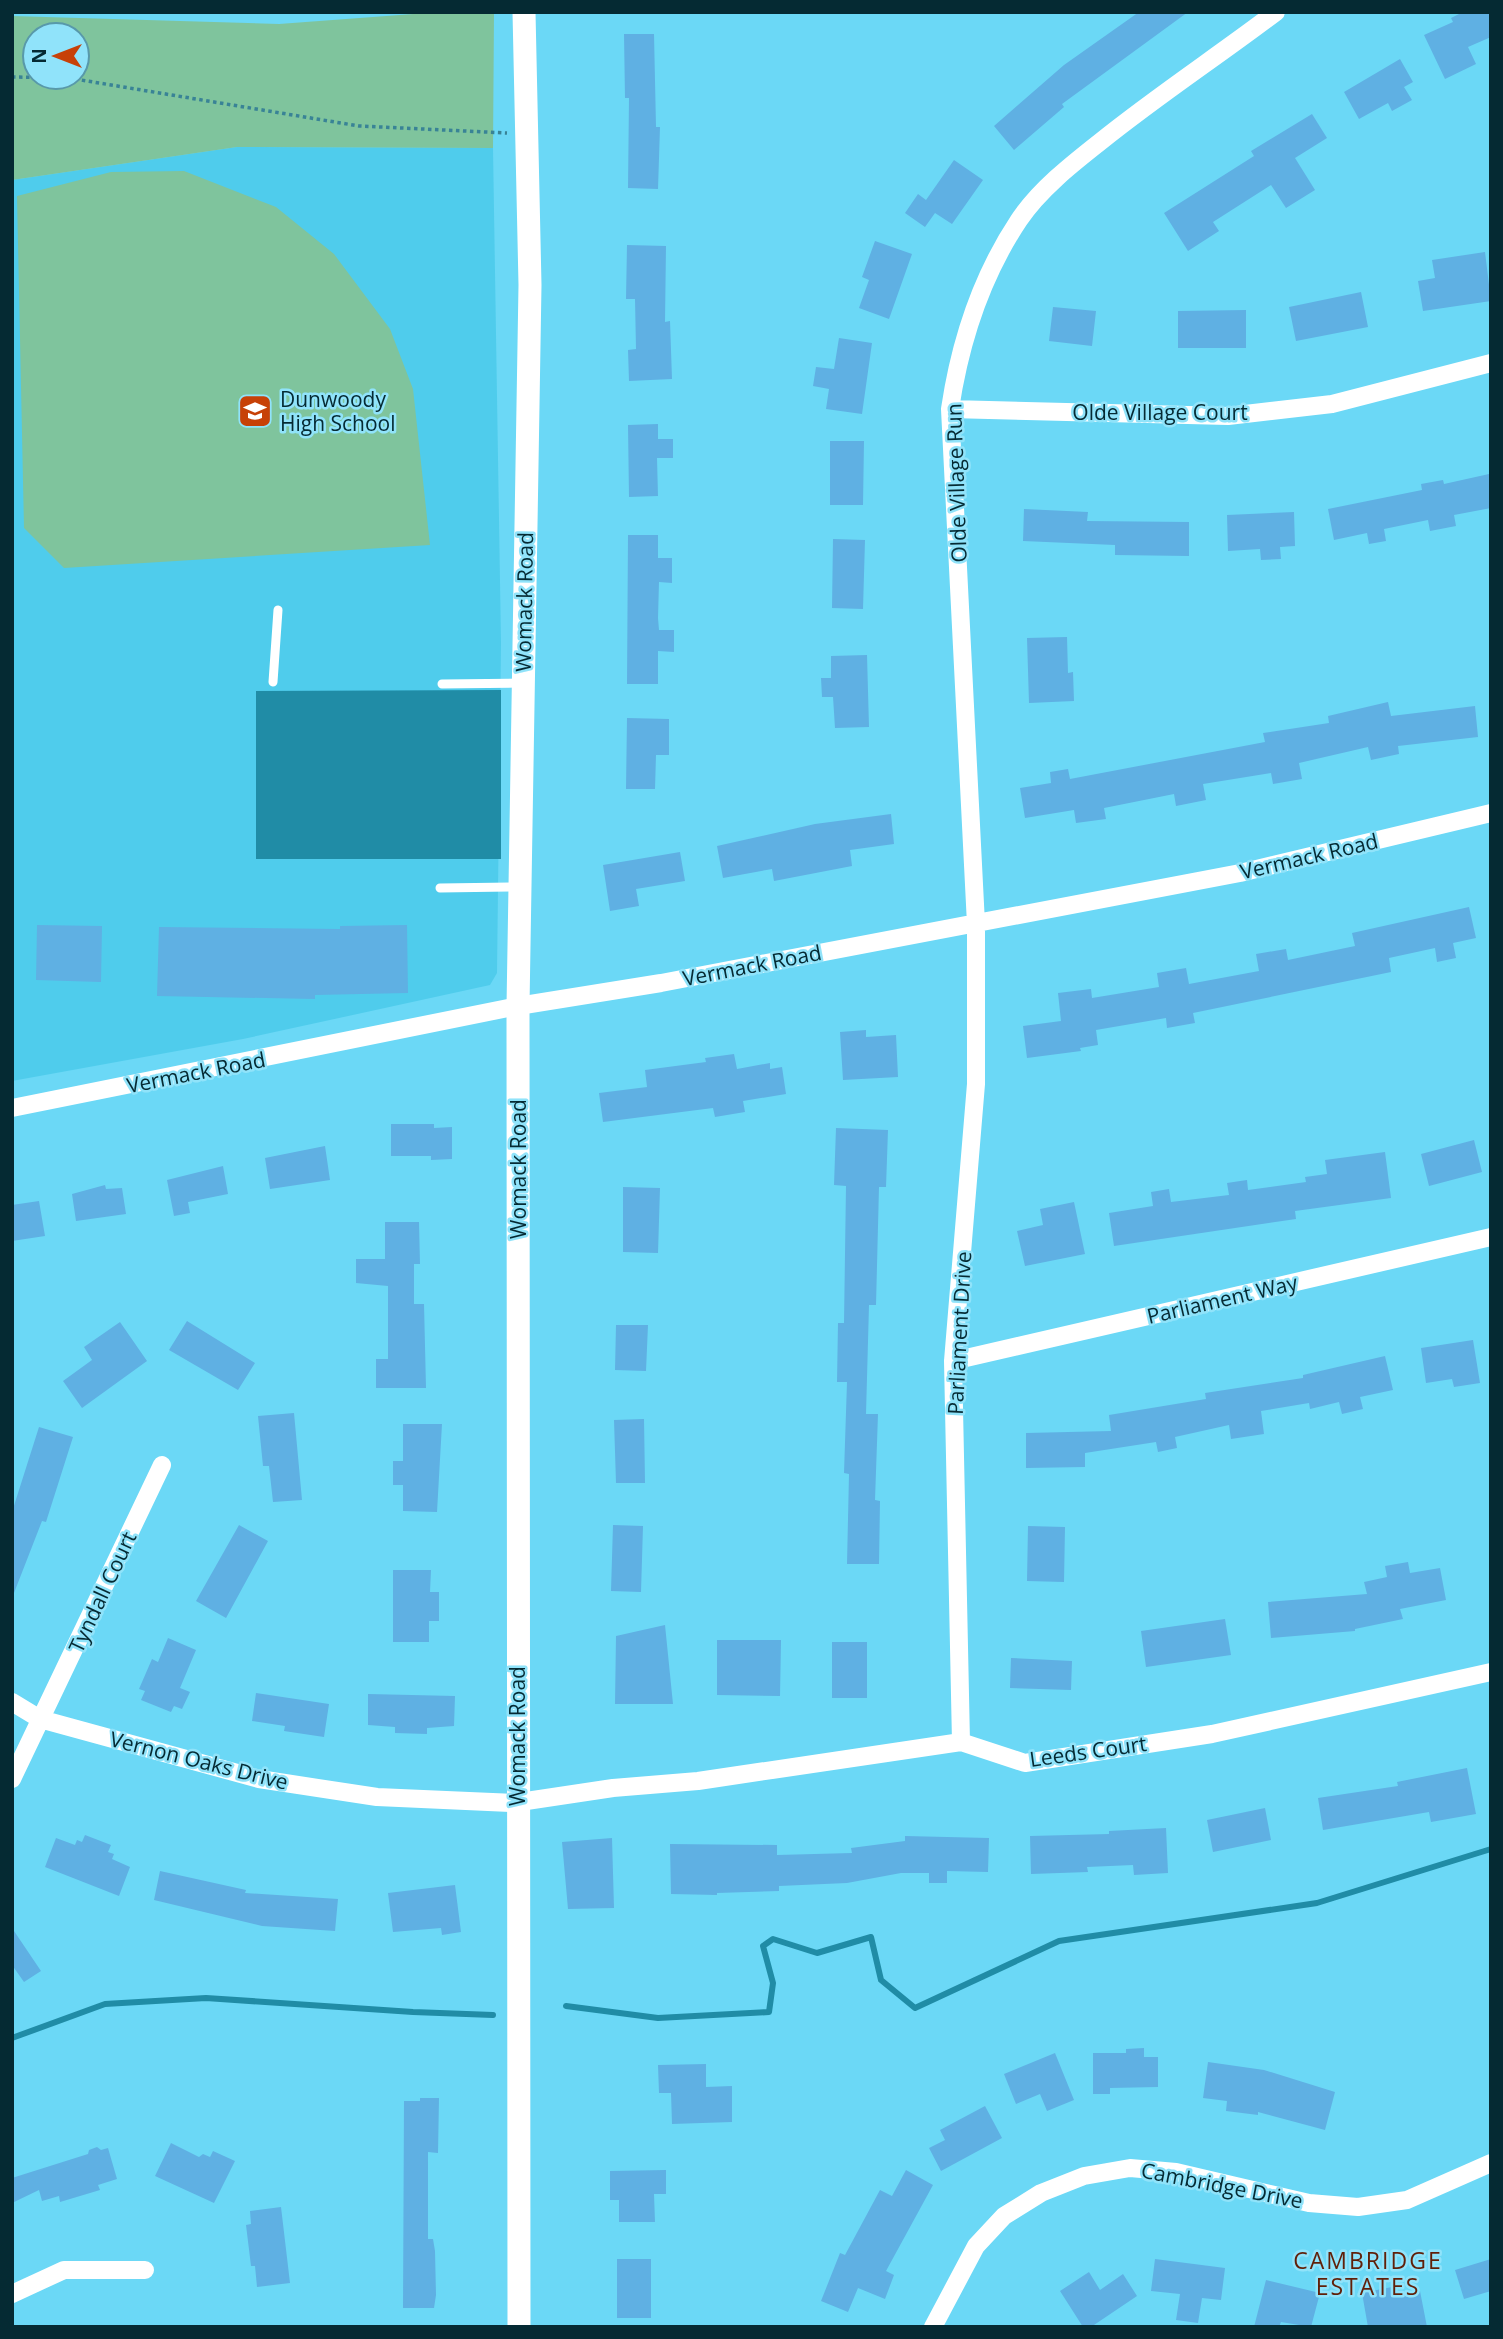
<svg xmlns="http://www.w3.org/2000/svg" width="1503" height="2339" font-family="'Open Sans',sans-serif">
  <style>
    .built { fill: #4fccec }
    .green { fill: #7fc49d; fill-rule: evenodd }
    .water { fill: #208ca6 }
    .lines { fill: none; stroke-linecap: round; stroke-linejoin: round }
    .stream { stroke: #208ca6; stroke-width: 6 }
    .building { fill: #5fb0e3 }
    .path { stroke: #398396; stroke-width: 3.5; stroke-dasharray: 3.5 3.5; stroke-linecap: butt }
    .service { stroke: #fff; stroke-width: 9 }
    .minor { stroke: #fff; stroke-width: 18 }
    .tertiary { stroke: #fff; stroke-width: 23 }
    .labels { text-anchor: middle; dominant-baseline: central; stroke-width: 5; stroke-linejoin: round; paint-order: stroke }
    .poi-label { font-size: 21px; fill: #052a33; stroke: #90e3fa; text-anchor: start }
    .street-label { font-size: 21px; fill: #052a33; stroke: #90e3fa }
    .neighbourhood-label { font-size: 23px; letter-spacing: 2px; fill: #601f08; stroke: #90e3fa }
  </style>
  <rect width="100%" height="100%" fill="#6bd8f6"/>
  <path class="built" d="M237,147l256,1 8,495 -4,330 -7,12 -247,54 -231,42v-901z"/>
  <path class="green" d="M440,12h54l-1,136 -256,-1 -225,33v-164l267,8zM35,35h42v42h-42z
    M184,171l92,36 58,47 56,75 23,60 17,156 -366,23 -40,-40 -7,-332 94,-24z"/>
  <path class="water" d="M501,690v169h-245v-168z"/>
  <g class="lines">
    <path class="stream" d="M566,2006l92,12 111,-6 4,-29 -10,-37 10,-7 44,14 54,-16 10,43 34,28 144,-67 258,-38 174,-54
      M12,2038l93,-34 101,-6 207,14 80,3"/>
  </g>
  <path class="building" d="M1139,12h49l-126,92 2,3 -50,43 -20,-24 70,-61z
    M1463,12h28v25l-23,10 8,17 -31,15 -21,-44 29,-13 -2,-4z
    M624,34h30l2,93h4l-2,62 -30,-1 1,-90h-4z
    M1400,59l13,23 -9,5 8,13 -20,11 -4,-8 -29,16 -15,-27z
    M1312,114l15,24 -32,20 20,32 -29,18 -15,-23 -58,37 6,9 -31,20 -24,-38 90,-57 -3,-5z
    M954,160l29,20 -31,44 -17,-11 -10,14 -20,-14 13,-19 8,6z
    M875,241l37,13 -23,65 -30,-11 10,-28 -7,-3z
    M627,245l39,1 -1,76 5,-1 2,58 -43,2 -1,-31 8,-1 -1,-50h-9z
    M1485,252l6,49 -68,10 -5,-30 17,-3 -3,-18z
    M1361,292l7,35 -72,14 -7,-34z
    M1053,307l43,4 -4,35 -43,-5z
    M1246,310v38h-68v-37z
    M839,338l33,5 -10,71 -36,-5 3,-20 -16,-3 3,-19 18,2z
    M658,424v15h15v19h-16l1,38 -29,1 -1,-72z
    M830,441h34l-1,64h-33z
    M1489,474l2,34 -37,7 2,11 -26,5 -2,-11 -44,9 2,12 -17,3 -2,-11 -33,7 -6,-31 94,-19 -1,-6 22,-4 1,4z
    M1024,509l64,3 -1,9 102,1v34l-74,-1v-10l-92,-4z
    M1294,512l1,34 -15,1 1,12 -20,1 -1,-11 -32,2 -1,-36z
    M628,535h30v23h14v25l-13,-1 -1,36 1,12h15v22l-16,-1v33h-31z
    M833,539l32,1 -2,69 -31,-1z
    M1067,637l1,36 5,-1 1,29 -45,2 -2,-65z
    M867,655l2,72 -34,1 -2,-31h-11l-1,-19h10v-22z
    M1388,702l3,14 84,-10 3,31 -80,9 1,8 -28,6 -3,-13 -69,16 3,16 -29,5 -2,-11 -68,11 3,16 -30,6 -2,-12 -70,14 2,11 -30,4 -2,-13 -49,8 -5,-30 31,-5 -1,-11 18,-3 2,10 195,-37 -2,-9 66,-10 -1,-7z
    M627,718l42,1v36h-13l-1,34h-29z
    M891,814l3,30 -44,6 2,16 -78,15 -2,-12 -49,9 -6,-32 98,-22z
    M680,852l5,29 -49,8 3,17 -29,5 -7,-46z
    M1469,907l7,31 -23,5 3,15 -19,4 -2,-14 -46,10 2,14 -198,41 2,10 -28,5 -1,-10 -70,12 2,15 -18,3 1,3 -54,7 -4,-32 38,-5 -3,-28 33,-4 1,9 67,-11 -2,-14 29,-5 3,16 70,-13 -3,-17 30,-5 2,11 67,-14 -3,-13z
    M37,925l65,1 -1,56 -65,-2z
    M407,925l1,68 -93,2v4l-158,-3 2,-69 181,2v-3z
    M866,1030v7l30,-2 2,42 -55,3 -3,-48z
    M734,1054l3,15 33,-6v6l12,-2 4,27 -43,7 2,11 -30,5 -2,-9 -110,14 -4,-29 48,-6 -2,-17 61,-8 -1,-4z
    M391,1124h43v4l18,-1v32l-21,1v-4h-40z
    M836,1128l52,2 -2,57h-7l-3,118h-7l-3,109h12l-3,86 5,1 -1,63h-32l2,-90 -5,-1 3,-91h-10l1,-59h6l2,-137 -12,-1z
    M1474,1140l8,32 -53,14 -8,-32z
    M325,1146l5,34 -60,9 -5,-31z
    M1385,1152l6,46 -96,13 1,8 -182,27 -5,-33 44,-7 -2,-14 18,-3 2,13 58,-7 -2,-12 20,-3 1,10 58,-8 -1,-5 22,-3 -2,-14z
    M223,1166l5,28 -40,8 2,11 -16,3 -7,-36z
    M105,1185l1,4 16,-1 4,26 -50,7 -4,-27z
    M623,1187l37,1 -2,65 -35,-1z
    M39,1201l6,35 -33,5v-36z
    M1074,1202l11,52 -60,12 -8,-35 26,-6 -3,-16z
    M385,1222h34l1,42h-6v40h10l2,84h-50v-29h12v-73l-32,-3v-24h29z
    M187,1321l68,42 -17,27 -69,-40z
    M120,1322l27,39 -65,47 -19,-27 29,-21 -8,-13z
    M616,1325h32l-2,46 -31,-1z
    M1473,1340l7,43 -26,4 -2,-8 -26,4 -5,-35z
    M1385,1356l8,34 -33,7 3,12 -21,5 -3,-12 -29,7 -1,-6 -48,8 3,23 -33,5 -2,-14 -54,12 2,11 -19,4 -2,-10 -71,11v14l-59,1v-35l85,-2 -2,-16 97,-16 -1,-6 98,-15v-3z
    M294,1413l8,87 -29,2 -4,-36h-6l-5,-50z
    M644,1419l1,64h-29l-2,-63z
    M403,1424h39l-5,88 -34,-1v-26h-10v-24h10z
    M39,1427l34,10 -27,85 -4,-1 -28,72 -2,-81z
    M239,1525l29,16 -42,77 -30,-17z
    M613,1525l30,1 -2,66 -30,-1z
    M1028,1526l37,1 -1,55 -37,-1z
    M1408,1562l2,11 30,-5 6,32 -46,9 3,10 -48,10v2l-84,7 -3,-36 99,-8 -3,-12 23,-5 -2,-11z
    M393,1570h38l-1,22h9v29h-10v21h-36z
    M1225,1619l6,36 -85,12 -5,-36z
    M665,1625l8,79h-58l1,-68z
    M168,1638l28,12 -16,38 10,4 -8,17 -8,-3 -3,6 -30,-12 4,-9 -6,-2 13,-30 6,3z
    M717,1640h64l-1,56 -63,-1z
    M832,1642h35v56h-35z
    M1011,1658l61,3 -1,29 -61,-2z
    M256,1693l73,11 -5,33 -40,-6 1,-5 -33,-5z
    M368,1694l87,2 -1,30 -27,2v6l-32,-1v-6l-27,-2z
    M1467,1768l9,46 -45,8 -2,-10 -106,18 -5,-32 80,-12 -1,-4z
    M1265,1808l6,32 -58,12 -6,-32z
    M1166,1828l2,45 -34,2 -1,-10 -46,2 1,5 -57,2 -1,-38 79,-2v-3z
    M85,1835l26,10 -3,7 6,2 -2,5 18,8 -11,29 -74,-29 11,-29 19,7 2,-5 5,2z
    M905,1836l84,2 -1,34 -41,-1v12h-18v-10h-28l-54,10 -68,3v5l-62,2v2l-46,-1 -1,-50 107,1v10l75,-2 -1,-5 54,-7z
    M612,1838l2,70 -46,1 -6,-67z
    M160,1871l86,19 -1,3 93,6 -3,32 -73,-5 -108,-26z
    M455,1885l6,47 -19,3 -1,-7 -48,4 -5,-39z
    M12,1928l29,43 -17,11 -12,-17z
    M1144,2048v9h14v30l-48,1v6h-17v-41h33v-4z
    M1055,2053l19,47 -27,11 -7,-17 -24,10 -12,-30z
    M1208,2062l56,8 71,22 -10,38 -67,-18v3l-32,-4 1,-10 -24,-3z
    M706,2064v23l26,-1v36l-60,2 -1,-31h-12l-1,-28z
    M420,2098h19l-1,55 -10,-1v87h5l2,12 1,44 -2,13h-31l1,-207h16z
    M985,2106l17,32 -61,33 -12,-23 16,-8 -5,-10z
    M171,2143l28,14 4,-3 7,3 3,-6 22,10 -21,42 -59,-27z
    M97,2147l4,3 7,-2 9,31 -19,6 2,5 -40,12 -1,-6 -17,5 -3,-11 -27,13v-25l76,-24 1,-4z
    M666,2170v24h-12l1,28h-36v-22h-9v-29z
    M906,2170l27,15 -47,86 8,4 -9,24 -27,-11 -10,24 -27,-11 19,-48 5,2 35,-65 12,6z
    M281,2207l9,76 -33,4 -2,-21h-4l-5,-41 5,-1 -1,-13z
    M617,2259h34v59h-34z
    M1155,2259l70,9 -4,32 -19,-2 -4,25 -22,-3 4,-26 -29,-3z
    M1491,2259v32l-27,8 -9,-29z
    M1089,2272l11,18 23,-16 14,22 -46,31h-8l-23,-36z
    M1266,2280l54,13 -9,34 -30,-5 -2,5h-25z
    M1392,2287l2,9 26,-5 7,36h-59l-6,-34z"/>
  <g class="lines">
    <path class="path" d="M12,77l57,1 290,48 148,7"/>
    <path class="service" d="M273,682l5,-72
      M442,684l80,-1
      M440,888l78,-1"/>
    <path class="minor" d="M950,409l278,7 104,-12 159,-41
      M12,1108l506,-102 143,-23 579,-110 251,-60
      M953,1361l538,-124
      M12,1702l28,17 219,60 118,18 136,6 100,-15 85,-7 263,-39 64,21 187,-29 279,-62
      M961,1742l-8,-381 23,-277v-160l-26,-515c10,-67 31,-132 69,-189 20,-30 53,-56 81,-78 57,-46 118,-86 176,-130
      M12,1779l150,-314
      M12,2294l52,-24h81
      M933,2327l43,-81 28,-30 37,-23 43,-17 46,-8 46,4 133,31 49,4 49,-7 84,-37"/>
    <path class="tertiary" d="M519,2327l-1,-1321 12,-721 -6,-273"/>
  </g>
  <defs>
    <g id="school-square" transform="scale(1.75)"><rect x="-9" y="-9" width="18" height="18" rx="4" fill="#c74107" stroke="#90e3fa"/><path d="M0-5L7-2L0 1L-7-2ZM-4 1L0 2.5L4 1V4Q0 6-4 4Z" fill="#fff"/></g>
  </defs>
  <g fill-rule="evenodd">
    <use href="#school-square" x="255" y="411"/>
  </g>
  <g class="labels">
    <g class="poi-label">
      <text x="280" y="399">Dunwoody<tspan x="280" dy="24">High School</tspan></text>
    </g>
    <g class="street-label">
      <text x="1160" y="412">Olde Village Court</text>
      <text transform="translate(956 483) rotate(-92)">Olde Village Run</text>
      <text transform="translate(524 602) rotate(-89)">Womack Road</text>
      <text transform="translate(1309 856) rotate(-13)">Vermack Road</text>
      <text transform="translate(752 965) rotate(-11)">Vermack Road</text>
      <text transform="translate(196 1072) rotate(-11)">Vermack Road</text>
      <text transform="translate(518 1169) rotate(-90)">Womack Road</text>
      <text transform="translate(1222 1299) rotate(-13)">Parliament Way</text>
      <text transform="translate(959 1333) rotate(-87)">Parliament Drive</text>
      <text transform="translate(102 1592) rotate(-65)">Tyndall Court</text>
      <text transform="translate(517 1736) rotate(-90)">Womack Road</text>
      <text transform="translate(1088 1751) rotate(-8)">Leeds Court</text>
      <text transform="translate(199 1760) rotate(14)">Vernon Oaks Drive</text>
      <text transform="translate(1222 2185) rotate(11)">Cambridge Drive</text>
    </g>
    <g class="neighbourhood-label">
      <text x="1368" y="2260">CAMBRIDGE<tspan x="1368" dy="26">ESTATES</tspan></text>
    </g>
  </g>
  <rect width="1503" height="2339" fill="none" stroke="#052a33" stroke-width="28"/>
  <g transform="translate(56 56) rotate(270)"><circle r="33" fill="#90e3fa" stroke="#5899aa" stroke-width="2"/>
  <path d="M0-5L12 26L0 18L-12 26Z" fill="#c74107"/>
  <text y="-10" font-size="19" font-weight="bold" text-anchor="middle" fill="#052a33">N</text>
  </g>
</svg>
